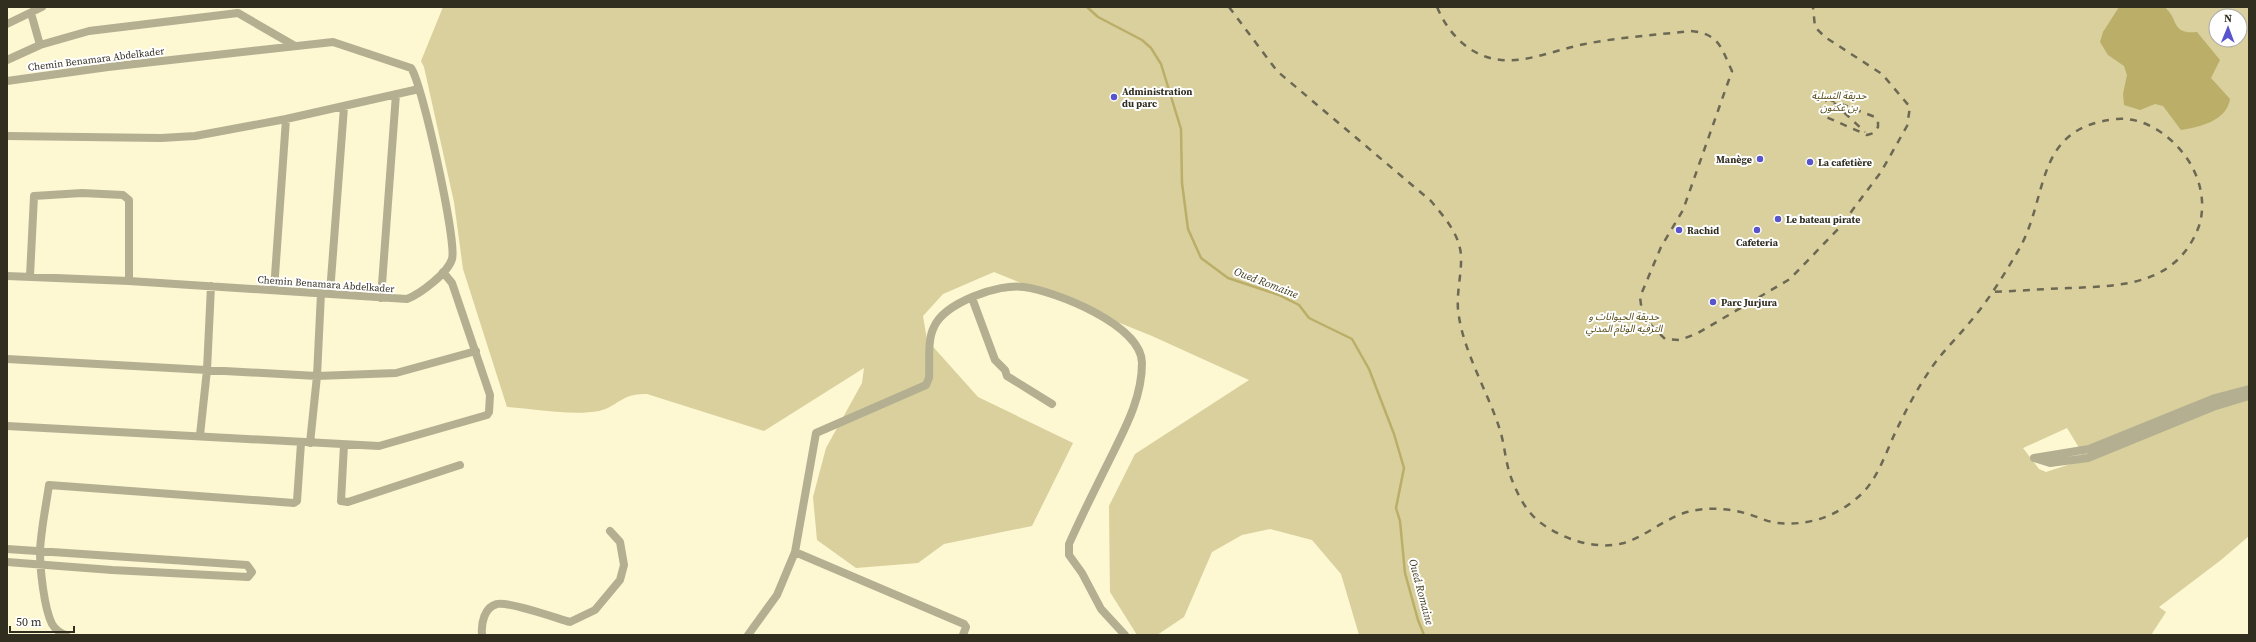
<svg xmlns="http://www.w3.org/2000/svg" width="2256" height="642" font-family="'Source Serif 4','Noto Sans Arabic',serif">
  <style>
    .green { fill: #d9d09d; fill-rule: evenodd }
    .water { fill: #baae68 }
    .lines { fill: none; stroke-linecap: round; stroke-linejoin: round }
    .stream { stroke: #baae68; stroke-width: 2.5 }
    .minor { stroke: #b4af91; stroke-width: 8 }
    .rail { stroke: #6c6854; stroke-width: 2.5; stroke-dasharray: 7 7; stroke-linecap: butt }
    .poi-dot { fill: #5854cb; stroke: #fff; stroke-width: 1.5 }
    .labels { text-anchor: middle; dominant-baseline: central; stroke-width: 4; stroke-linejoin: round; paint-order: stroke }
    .street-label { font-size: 10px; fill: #312e20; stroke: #fff }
    .poi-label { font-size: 10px; font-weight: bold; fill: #312e20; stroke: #fff; text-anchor: start }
    .park-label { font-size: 10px; font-style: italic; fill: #524913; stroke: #fff }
    .water-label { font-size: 11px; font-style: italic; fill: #3d3818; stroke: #fff }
  </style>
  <rect width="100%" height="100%" fill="#fdf7d2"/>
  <path class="green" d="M443,7h1806v529l-28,24 -62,47 7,5 -15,23h-792l-18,-61 -29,-34 -42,-11 -28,6 -30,17 -28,65 -27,18h-20l-27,-43 -1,-86 26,-52 114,-74 -97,-44 -158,-64 -51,22 -20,22 4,24 51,57 95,46 -41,83 -88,18 -26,19 -62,5 -39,-28 -4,-43 13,-49 36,-65 2,-15 -100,63 -117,-37c-26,-1 -28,12 -48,17 -27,5 -64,-2 -92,-4l-44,-138 -9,-67 -30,-135 -3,-6zM2216,16h24v24h-24zM2067,428l11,18 5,14 -37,12 -7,-3 -16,-21z"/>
  <path class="water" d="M2119,7h45c15,10 6,28 33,25l23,28 -9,18 19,21c-3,22 -31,28 -49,31l-18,-24 -8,-2 -15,6 -16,-5 -1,-11 4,-19 -3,-9 -16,-11 -8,-13 3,-10z"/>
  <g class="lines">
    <path class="stream" d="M1087,7l11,10 44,23 9,8 10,16 20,65 1,54 6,46 13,29 27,20 51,17 20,10 10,13 43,21 17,30 25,65 10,34 -8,40 4,13 5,52 13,47 6,15"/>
    <path class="minor" d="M31,13l9,32
      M7,24l35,-17
      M7,60l33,-15 49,-14 149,-18 57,33
      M7,81l101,-14 225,-25 78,26c11,14 46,174 41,191 -4,14 -32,35 -45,40l-278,-18 -122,-5
      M7,136l154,2 34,-2 91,-17 133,-30
      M30,276l4,-80 48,-3 41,2 6,5v81
      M274,290l12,-171
      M330,293l14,-186
      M381,298l15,-204
      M972,298l23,62 10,10 2,6 45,28
      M7,359l310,17 79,-3 80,-22
      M2249,389l-34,9 -126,51 -55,9 16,5 38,-5 125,-51 36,-11
      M7,426l372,20 108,-31 2,-3 1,-17 -38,-112 -9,-11
      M200,435l7,-65 4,-84
      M310,443l7,-67 4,-83
      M344,445l-3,56 7,1 112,-37
      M7,549l240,16 5,7 -4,5 -136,-7 -105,-8
      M795,552l169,72 2,3 -3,8
      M66,635c-6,-2 -11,-6 -14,-11 -8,-16 -12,-55 -12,-73 1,-22 6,-45 9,-66l245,18 3,-2 4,-58
      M482,635c-1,-11 2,-28 15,-31 11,-3 59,14 73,18l25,-12 25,-30 4,-15 -4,-23 -10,-11
      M748,635l29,-40 18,-43 21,-119 110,-48 3,-7c1,-15 -2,-38 5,-51 10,-24 65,-44 90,-40 31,4 118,38 118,76 0,37 -19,69 -35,102 -13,26 -26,52 -38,79v11l13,18 19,36 24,26"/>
    <path class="rail" d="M1229,7l48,64 154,130c13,16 28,32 30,54 1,21 -6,41 -2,62 6,37 28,74 40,110 6,17 6,36 13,53 5,13 13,29 24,39 22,19 59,32 88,24 22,-7 40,-24 63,-31 19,-5 42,-4 61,2 10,3 20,8 30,9 29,3 57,-6 79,-25 20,-16 28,-44 39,-67 10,-21 21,-42 34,-61 11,-17 27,-32 40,-48 18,-21 34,-47 48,-71 32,-54 14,-124 99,-132 26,-2 50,14 66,34 16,20 24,48 16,73 -22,59 -76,60 -130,62 -26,1 -52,3 -78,4
      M1437,7c7,16 15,28 29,39 38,29 78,6 119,-2 35,-7 71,-9 106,-13 29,3 30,17 41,40l-49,139 -22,37 -21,50 2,15 9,13 14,14 15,1 18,-7 92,-54 49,-51 42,-56 26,-46 3,-19 -28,-33 -57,-37 -10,-10 -2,-20
      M1828,99l47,18 3,4v6l-4,6 -7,2 -43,-19 -3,-3c0,-7 1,-10 7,-14z
      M1834,103l31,29"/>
  </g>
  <g class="poi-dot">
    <circle cx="1114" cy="97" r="4"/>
    <circle cx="1760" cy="159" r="4"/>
    <circle cx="1810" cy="162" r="4"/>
    <circle cx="1778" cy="219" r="4"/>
    <circle cx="1679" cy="230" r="4"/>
    <circle cx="1757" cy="230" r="4"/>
    <circle cx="1713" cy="302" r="4"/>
  </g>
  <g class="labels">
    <g class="street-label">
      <text transform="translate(96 59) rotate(-7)">Chemin Benamara Abdelkader</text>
      <text transform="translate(326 284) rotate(4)">Chemin Benamara Abdelkader</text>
    </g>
    <g class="poi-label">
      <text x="1122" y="91">Administration<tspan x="1122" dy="12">du parc</tspan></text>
      <text x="1752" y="159" text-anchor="end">Manège</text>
      <text x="1818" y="162">La cafetière</text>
      <text x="1786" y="219">Le bateau pirate</text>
      <text x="1687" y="230">Rachid</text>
      <text x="1757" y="242" text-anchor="middle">Cafeteria</text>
      <text x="1721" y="302">Parc Jurjura</text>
    </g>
    <g class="park-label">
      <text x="1839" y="95">حديقة التسلية<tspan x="1839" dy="12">بن عكنون</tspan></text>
      <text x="1624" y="316">حديقة الحيوانات و<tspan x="1624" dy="12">الترفيه الوئام المدني</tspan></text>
    </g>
    <g class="water-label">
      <text transform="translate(1266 283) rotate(21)">Oued Romaine</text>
      <text transform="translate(1421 592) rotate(75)">Oued Romaine</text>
    </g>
  </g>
  <rect width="2256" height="642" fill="none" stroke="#312e20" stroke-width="16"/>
  <g transform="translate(2228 28) rotate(1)"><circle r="19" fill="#ffffff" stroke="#adaba6"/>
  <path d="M0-3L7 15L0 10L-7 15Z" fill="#5854cb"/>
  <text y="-6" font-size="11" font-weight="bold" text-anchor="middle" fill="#312e20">N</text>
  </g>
  <path d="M10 626v6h64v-6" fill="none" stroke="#312e20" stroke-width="2"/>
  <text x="16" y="626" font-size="12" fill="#312e20" stroke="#ffffff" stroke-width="3" paint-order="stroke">50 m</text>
</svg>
